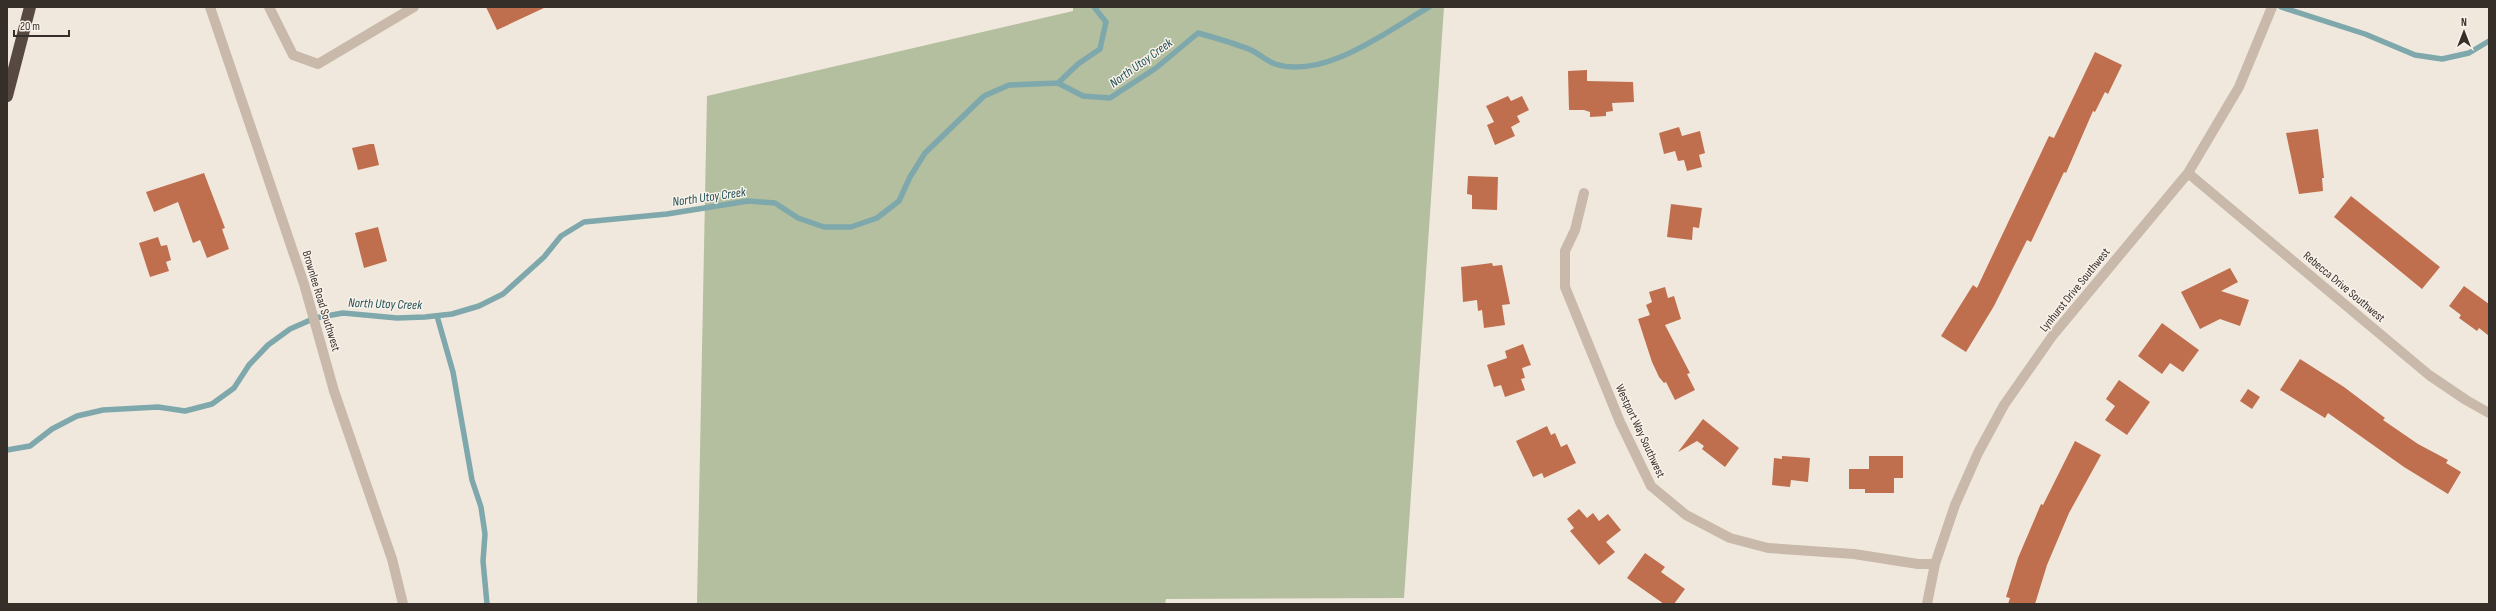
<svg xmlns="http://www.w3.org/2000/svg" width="2496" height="611" font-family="'Sofia Sans Condensed',sans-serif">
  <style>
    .green { fill: #b3bf9e }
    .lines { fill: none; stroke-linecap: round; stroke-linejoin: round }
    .stream { stroke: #7ea8ac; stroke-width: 5.5 }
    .building { fill: #bf6e4e }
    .minor { stroke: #c8b9aa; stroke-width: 10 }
    .highway { stroke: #574841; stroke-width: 12 }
    .labels { text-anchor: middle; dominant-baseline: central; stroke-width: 3; stroke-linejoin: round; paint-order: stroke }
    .street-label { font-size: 12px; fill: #362e29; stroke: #f9f2ea }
    .water-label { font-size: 13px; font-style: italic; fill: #215055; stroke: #f9f2ea }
  </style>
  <rect width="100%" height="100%" fill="#f1e8dd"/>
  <path class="green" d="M1073,7h371l-40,591 -238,1 -1,5h-468l10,-508 366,-85z"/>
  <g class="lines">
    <path class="stream" d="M2281,7l84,27 50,21 27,4 27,-6 20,-12
      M1058,83l20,-19 22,-15 6,-27 -12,-15
      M437,316l16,56 19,108 9,27 4,27 -2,27 4,43
      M7,450l23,-4 22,-17 25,-13 26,-6 55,-3 27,4 27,-7 22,-16 15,-23 19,-20 22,-16 25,-11 28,-5 54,5 28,-1 27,-3 27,-8 24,-12 41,-37 17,-21 23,-14 83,-8 81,-13 27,2 23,15 26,9h27l26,-9 22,-17 11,-24 15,-24 59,-57 25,-11 49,-2 25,13 27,2 46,-30 42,-35c18,5 36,10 53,17 8,4 16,11 24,14 50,16 112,-33 154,-57"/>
  </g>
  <path class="building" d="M486,7h60l-49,23z
    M2095,52l27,13 -14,29 -3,-2 -10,20 -2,-1 -27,62 -2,-1 -33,70 -4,-2 -33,66 -28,46 -25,-16 32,-51 4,3 72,-152 5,2z
    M1587,70v11l46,1 1,20 -22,1 1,8 -7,1v4l-16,1v-5l-6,-2h-15l-1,-39z
    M1508,96l3,5 11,-5 7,14 -12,6 3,6 -9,5 4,9 -20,9 -8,-20 7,-3 -8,-16z
    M1679,127l3,9 18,-5 5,22 -6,2 3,12 -15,4 -3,-11 -6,1 -3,-10 -11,3 -5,-21z
    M2318,129l6,49h-2l1,13 -24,3 -13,-61z
    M370,144h4l5,21 -21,5 -6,-22z
    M204,173l21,55 -3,1 7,20 -22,9 -7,-18 -7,3 -15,-41 -24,10 -8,-20z
    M1468,176l30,1 -1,33 -25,-1v-14l-5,-1z
    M2351,196l89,71 -18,22 -88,-72z
    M1671,204l31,4 -3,20 -6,-1 -1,13 -25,-3z
    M378,227l9,34 -23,7 -9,-35z
    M158,237l3,9 6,-1 4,15 -5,2 3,9 -19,6 -11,-34z
    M1492,263l1,3 9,-1 8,39 -8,1 3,20 -21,3 -2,-18 -4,1 -1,-11 -14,2 -2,-35z
    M2230,268l8,14 -17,9 28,9 -9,26 -20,-7 -20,10 -19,-37z
    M2464,286l25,18v32l-10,-8 -2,3 -18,-13 2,-3 -12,-9z
    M1665,287l3,11 6,-2 7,23 -16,6 25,48 -3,1 8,16 -20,10 -9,-18 -2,1 -5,-6 -7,-15 -14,-43 12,-4 -4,-10 6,-3 -3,-10z
    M2162,323l37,27 -16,22 -13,-9 -8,11 -24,-18z
    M1523,344l8,21 -9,3 3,10 -4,1 4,11 -20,7 -4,-12 -7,2 -7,-22 20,-7 -2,-7z
    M2300,359l44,28 41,31 -2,2 35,24 30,16 -2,3 15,9 -13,22 -44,-27 -76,-54 -3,5 -45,-28z
    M2119,380l31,22 -23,33 -22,-15 10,-14 -9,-7z
    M2248,389l12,8 -8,12 -12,-8z
    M1703,419l36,29 -14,19 -23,-18 2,-3 -7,-5 -19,11z
    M1547,426l4,9 4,-2 6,14 6,-3 9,19 -32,15 -2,-5 -9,4 -17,-36z
    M2075,441l26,14 -32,58 -22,52 -12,39h-27l2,-6 -4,-1 12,-39 23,-54 2,1z
    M1782,456l28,2 -2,24 -17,-2 -1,7 -18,-2 2,-27 8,1z
    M1869,456h34v22h-9v15h-29v-4h-16v-20h20z
    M1579,509l8,9 6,-5 6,8 9,-7 13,16 -15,12 9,10 -16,13 -29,-34 4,-3 -7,-9z
    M1645,553l20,14 -4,5 24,17 -11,15h-10l-37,-26z"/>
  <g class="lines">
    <path class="minor" d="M210,7l94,277 30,107 58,168 11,45
      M269,7l24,48 25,9 96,-57
      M2188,173l241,202 37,25 23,13
      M1584,193l-9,37 -10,21v36l55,135 31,64 35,29 44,23 38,10 86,6 64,10h17
      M1927,604l8,-40 20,-59 23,-52 26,-48 49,-70 135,-162 51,-86 33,-80"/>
    <path class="highway" d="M7,96l23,-89"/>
  </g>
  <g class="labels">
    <g class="street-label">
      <text transform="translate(2344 287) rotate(40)">Rebecca Drive Southwest</text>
      <text transform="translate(2075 290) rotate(-51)">Lynhurst Drive Southwest</text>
      <text transform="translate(321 301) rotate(73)">Brownlee Road Southwest</text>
      <text transform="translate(1640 431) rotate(65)">Westport Way Southwest</text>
    </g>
    <g class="water-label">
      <text transform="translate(1141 63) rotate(-36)">North Utoy Creek</text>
      <text transform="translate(709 197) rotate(-8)">North Utoy Creek</text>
      <text transform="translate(385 304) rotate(2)">North Utoy Creek</text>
    </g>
  </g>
  <rect width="2496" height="611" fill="none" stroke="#362e29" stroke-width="16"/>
  <g transform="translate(2464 32)" stroke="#f9f2ea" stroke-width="3" paint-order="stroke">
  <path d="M0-3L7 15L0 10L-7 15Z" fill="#362e29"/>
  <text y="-6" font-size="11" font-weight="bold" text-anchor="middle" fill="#362e29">N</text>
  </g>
  <path d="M14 30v6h55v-6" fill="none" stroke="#362e29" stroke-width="2"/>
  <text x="20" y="30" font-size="12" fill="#362e29" stroke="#f9f2ea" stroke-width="3" paint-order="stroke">20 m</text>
</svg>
